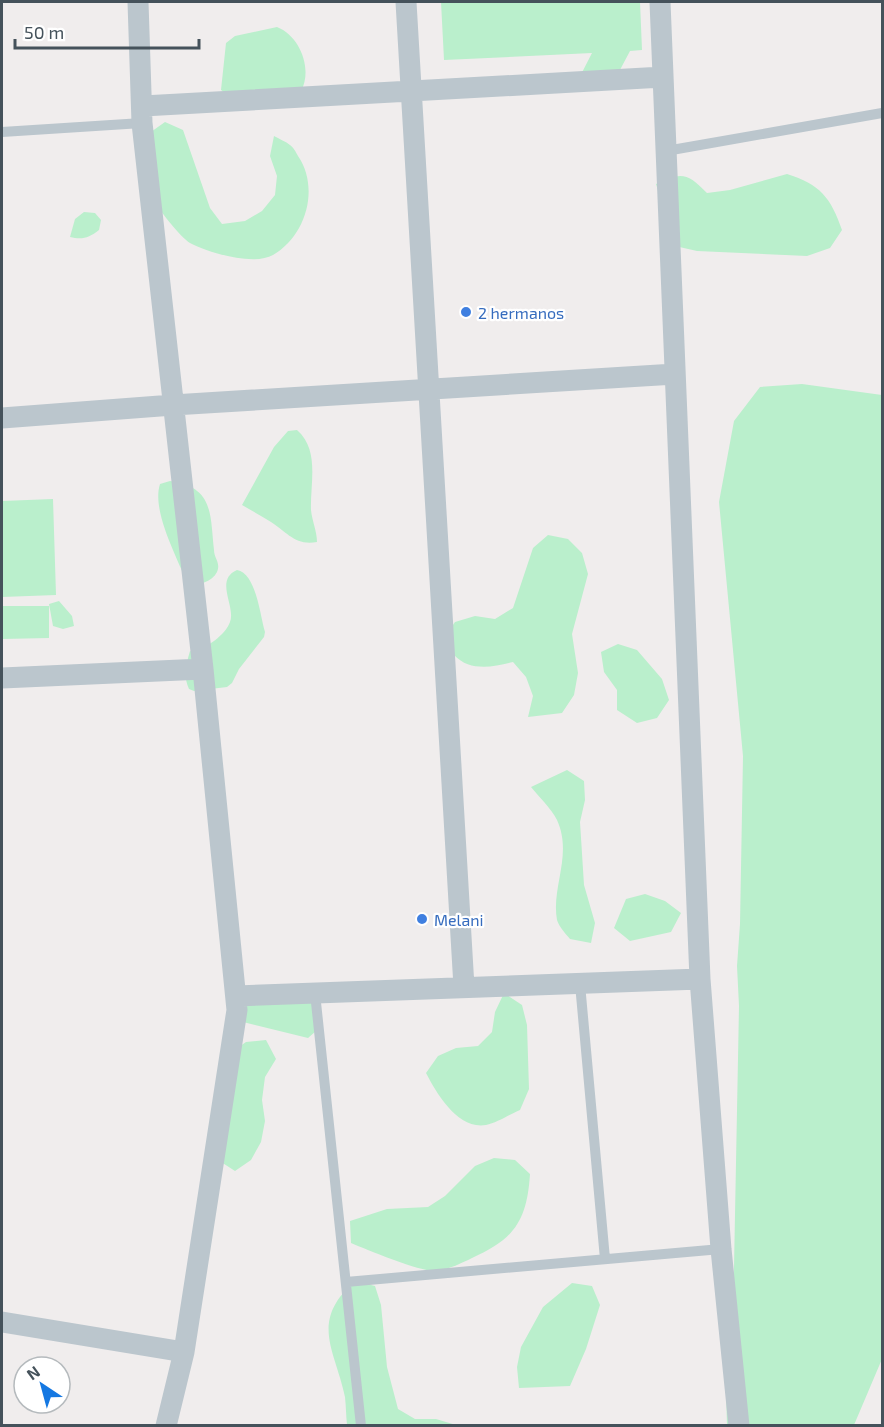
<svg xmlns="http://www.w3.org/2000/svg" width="884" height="1427" font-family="'Exo 2',sans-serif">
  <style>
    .green { fill: #baefcc }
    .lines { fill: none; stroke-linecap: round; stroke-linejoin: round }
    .lane { stroke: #bbc6cd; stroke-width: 10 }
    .street { stroke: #bbc6cd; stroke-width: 21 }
    .shop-dot { fill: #3f7fe0; stroke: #fff; stroke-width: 2 }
    .labels { text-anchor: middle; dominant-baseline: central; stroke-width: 4.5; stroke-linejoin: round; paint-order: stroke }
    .shop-label { font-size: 16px; fill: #366cbe; stroke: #fff; text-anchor: start }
  </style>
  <rect width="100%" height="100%" fill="#f0eded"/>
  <path class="green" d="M441,2h199l2,48 -12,1 -18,34 -40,7 20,-39 -148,7z
    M277,27c23,9 36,42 24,64l-71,5 -9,-6 5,-47 9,-7z
    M165,122l18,8 27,78 12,16 23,-3 17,-10 13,-16 2,-19 -7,-20 4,-20c5,3 11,5 16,9 3,2 6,7 8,11 22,32 8,80 -25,99 -19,11 -64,-2 -83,-12 -9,-5 -36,-39 -40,-49 -4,-10 -2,-47 -2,-60z
    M787,174c33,10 44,24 55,56l-12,18 -23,8 -110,-5 -22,-5 -19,-62c25,-12 31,-12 51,9l23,-3z
    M84,212l11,1 6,7 -2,10c-10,8 -17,10 -29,7l5,-18z
    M802,384l80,11v964l-28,66 -127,1 -1,-38 7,-68 6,-314 -2,-40 3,-42 3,-168 -24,-254 15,-81 26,-34z
    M297,430c23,20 13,53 14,80 1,11 6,21 6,32 -22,4 -30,-10 -46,-20 -9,-6 -19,-11 -29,-17l32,-58 14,-16z
    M170,481c44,6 40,33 44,69 0,8 7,13 3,22 -5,10 -18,12 -28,16 -10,-28 -38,-76 -29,-104z
    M53,499l3,96 -54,2v-96z
    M548,535l20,4 14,14 6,21 -16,60 6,39 -4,22 -12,18 -34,4 5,-21 -7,-19 -13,-15c-20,5 -43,10 -59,-7 -4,-5 -7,-12 -10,-17l11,-16 20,-6 20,3 18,-11 20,-60z
    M237,570c19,3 23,45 28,62l-1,5 -25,32 -7,14 -5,4 -33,4 -5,-2c-6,-13 -3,-24 1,-38l5,2c12,-7 30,-17 35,-31 6,-16 -16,-42 7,-52z
    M59,601l13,15 2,10 -11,3 -10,-3 -4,-22z
    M2,606h47v32l-47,1z
    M618,644l19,6 25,29 7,21 -12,18 -20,5 -20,-13v-20l-13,-18 -3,-20z
    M567,770l17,11 1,19 -5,22 4,63 11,38 -4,20 -21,-4c-4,-5 -11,-12 -13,-19 -6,-33 16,-65 0,-100 -6,-12 -18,-23 -26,-33z
    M645,894l20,7 16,12 -10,19 -41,9 -16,-13 12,-29z
    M504,993l18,12 5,20 2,64 -9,21c-10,4 -23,13 -34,15 -28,5 -49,-31 -60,-52l12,-17 18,-8 22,-2 14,-14 3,-20z
    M296,997l20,8 7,20 -15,13 -77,-19 23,-21z
    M266,1040l10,19 -11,18 -3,23 3,21 -4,21 -10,18 -16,11 -17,-11 11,-106 17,-12z
    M494,1158l21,2 15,14c-3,46 -15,65 -58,84 -10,5 -23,11 -34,13 -16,2 -70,-21 -87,-28l-1,-22 37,-12 41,-2 17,-11 30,-30z
    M355,1281l20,5 6,19 6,62 11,42 17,10h21l20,6h-109c-1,-9 -1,-19 -2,-28 -10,-48 -36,-75 10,-116z
    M572,1283l20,3 8,19 -14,44 -16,37 -51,2 -2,-21 4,-20 22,-40z"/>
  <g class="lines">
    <path class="lane" d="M2,132l140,-9
      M666,151l216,-38
      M580,984l25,275
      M315,993l46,433
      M346,1282l375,-33"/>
    <path class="street" d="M138,2l4,121 61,546 34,341 -53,342 -18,74
      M406,2l58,985
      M660,2l40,977 21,270 18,177
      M143,106l520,-29
      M2,418l171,-13 502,-31
      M2,678l201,-9
      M236,996l464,-17
      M2,1322l182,30"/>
  </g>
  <g class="shop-dot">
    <circle cx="466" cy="312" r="6"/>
    <circle cx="422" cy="919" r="6"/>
  </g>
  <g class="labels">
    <g class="shop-label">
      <text x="478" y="312">2 hermanos</text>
      <text x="434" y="919">Melani</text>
    </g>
  </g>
  <rect width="884" height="1427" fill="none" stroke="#45525b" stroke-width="6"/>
  <g transform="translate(42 1385) rotate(324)"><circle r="28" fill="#ffffff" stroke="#b5babd" stroke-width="1.5"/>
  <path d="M0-4.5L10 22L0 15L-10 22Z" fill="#1578e2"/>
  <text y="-9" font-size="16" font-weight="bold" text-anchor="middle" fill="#45525b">N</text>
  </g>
  <path d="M15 39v9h184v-9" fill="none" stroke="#45525b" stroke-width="3"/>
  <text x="24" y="39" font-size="18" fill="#45525b" stroke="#ffffff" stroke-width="4.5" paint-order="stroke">50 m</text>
</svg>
